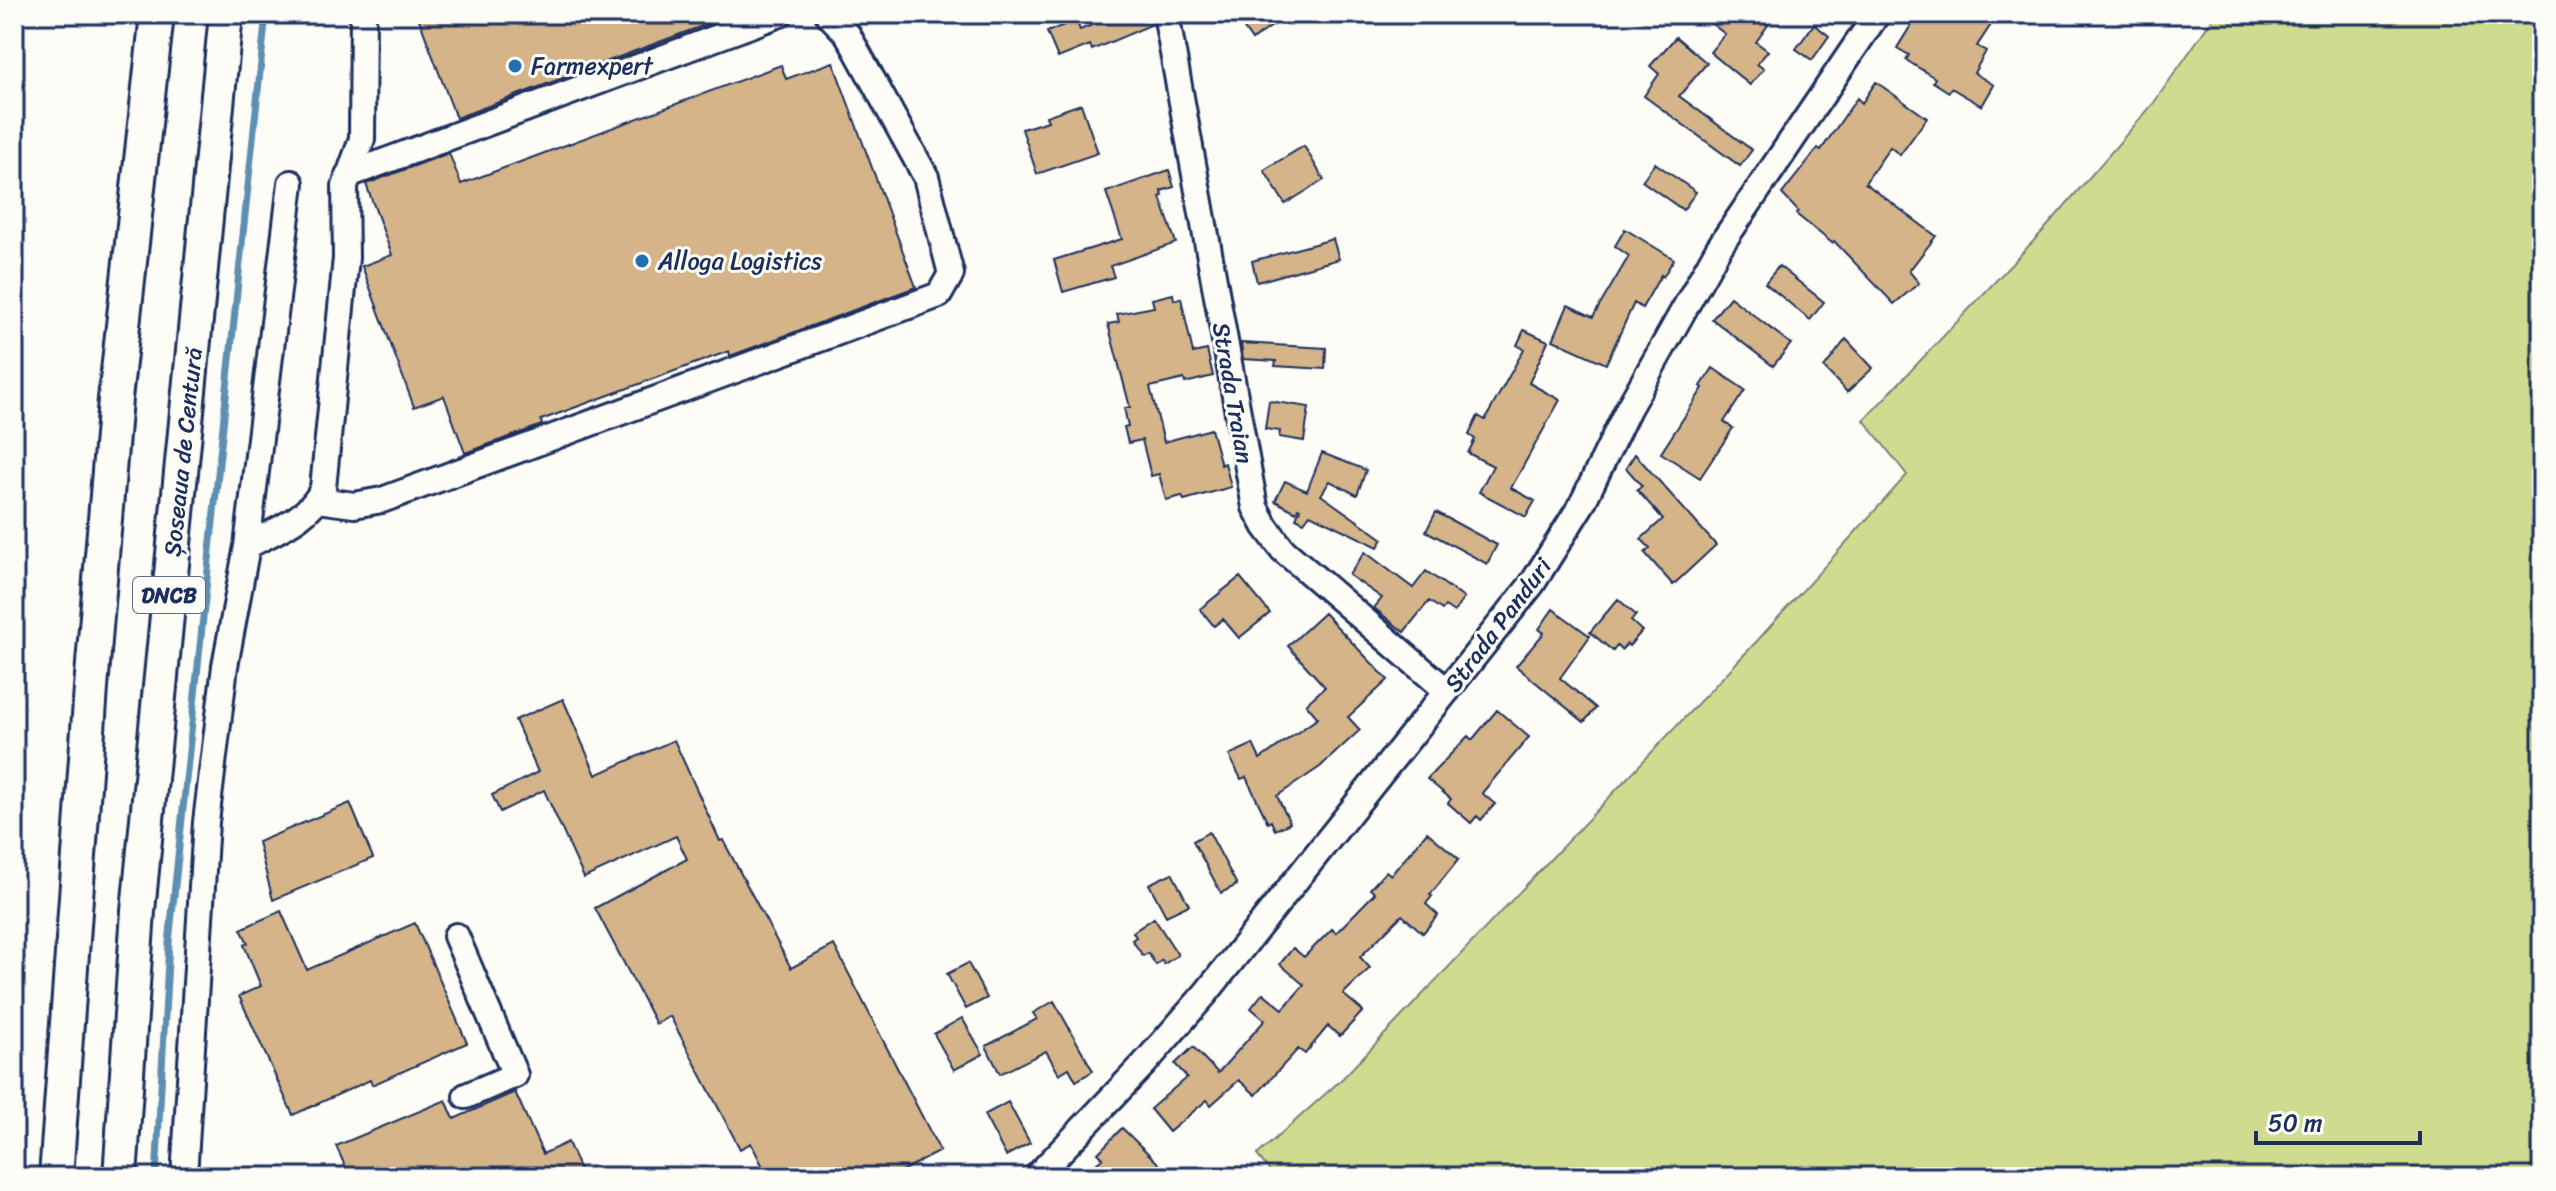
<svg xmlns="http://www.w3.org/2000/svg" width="2556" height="1191" font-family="Sriracha,sans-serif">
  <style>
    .green { fill: #cfdc8f; stroke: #758676; stroke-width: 2 }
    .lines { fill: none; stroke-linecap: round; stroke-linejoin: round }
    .stream { stroke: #5c8fb1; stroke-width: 7 }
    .building { fill: #d4b488; stroke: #1b2f5e; stroke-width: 2 }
    .minor-casing { stroke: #1b2f5e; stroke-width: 30 }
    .major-casing { stroke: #1b2f5e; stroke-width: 38 }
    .minor { stroke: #fdfcf7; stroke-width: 24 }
    .major { stroke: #fdfcf7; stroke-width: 32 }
    .poi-dot { fill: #1f6fb2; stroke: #fdfcf7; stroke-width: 3 }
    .labels { text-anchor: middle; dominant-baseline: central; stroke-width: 6; stroke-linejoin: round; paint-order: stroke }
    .shield { fill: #fdfcf7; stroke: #5f6c8c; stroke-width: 2 }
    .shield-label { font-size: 22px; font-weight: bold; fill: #1b2f5e }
    .poi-label { font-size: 24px; fill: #1b2f5e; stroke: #fdfcf7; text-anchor: start }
    .street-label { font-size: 24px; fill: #1b2f5e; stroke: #fdfcf7 }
  </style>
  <rect width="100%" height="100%" fill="#fdfcf7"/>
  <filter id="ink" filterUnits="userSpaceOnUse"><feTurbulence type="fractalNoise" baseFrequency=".0125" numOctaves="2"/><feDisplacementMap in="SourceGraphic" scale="16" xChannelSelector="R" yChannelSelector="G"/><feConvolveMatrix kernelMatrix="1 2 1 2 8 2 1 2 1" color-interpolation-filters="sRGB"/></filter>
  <g filter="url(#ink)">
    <path class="green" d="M2216,14h326v1163h-1267l-18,-22 84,-75 65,-68 351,-371 150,-166 -43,-55 179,-189 110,-127z"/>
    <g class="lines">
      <path class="stream" d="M156,1177l13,-234 97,-929"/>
    </g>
    <path class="building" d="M417,14h311l1,2 -273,102z
      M1119,14h32l2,10 -61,26 -2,-5 -32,13 -11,-26 29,-12 4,10z
      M1234,14h55l-37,26z
      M1699,14h55l14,11 -12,17 12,9 -11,13 7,5 -14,16 -40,-33 15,-18z
      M1918,14h80l-21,32 9,5 -12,22 20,12 -12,21 -31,-18 -2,4 -16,-10 2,-4 -29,-18 3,-5 -12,-7z
      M1814,24l15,12 -17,24 -16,-11z
      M1676,37l31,26 -28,33 73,54 -12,16 -96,-70 15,-22 -9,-8z
      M833,62l83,225 -186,69 -1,-5 -188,69 1,5 -77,28 -21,-57 -30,11 -52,-141 30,-11 -26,-71 83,-31 12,31 320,-119 5,14z
      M1876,82l51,36 -27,37 -10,-8 -25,36 71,53 -27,35 10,12 -25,21 -60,-63 -2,2 -36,-29 2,-3 -16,-17 36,-46 3,2 36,-52 5,5z
      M1081,104l17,49 -61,21 -15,-45 26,-8 -2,-5z
      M1304,146l20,34 -39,24 -21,-34z
      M1655,163l41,29 -13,18 -41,-29z
      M1169,170l5,17 -13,4 2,5 -3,1 16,46 -66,23 4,11 -51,15 -9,-32 68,-21 -16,-47z
      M1625,229l49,30 -11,18 -2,-2 -19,33 -8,-5 -28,61 -53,-24 15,-35 25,12 36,-61 -14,-10z
      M1333,239l6,20 -82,23 -5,-21z
      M1779,266l45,36 -14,18 -45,-37z
      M1173,294l1,6 7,-2 12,55 14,-3 6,26 -28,7 -1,-4 -34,8 14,55 47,-13 10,36 4,-2 6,24 -47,13 -2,-4 -16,4 -7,-26 -8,2 -9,-36 -14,3 -4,-16 4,-1 -4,-18 6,-1 -22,-83 11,-2 -2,-8 37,-7 -2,-8z
      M1730,297l61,47 -18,22 -61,-47z
      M1524,330l24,11 -19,42 31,17 -49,88 24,13 -9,16 -47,-25 14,-26 -25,-13 7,-14 -6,-4 9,-19 7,4 39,-71 -7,-4z
      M1846,339l27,29 -26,24 -23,-24z
      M1241,343l85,5 -1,21 -50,-3 1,-5 -33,-2z
      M1713,368l32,22 -21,32 9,6 -33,50 -39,-25 42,-65 -2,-2z
      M1269,401l40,6 -5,34 -25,-4 1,-6 -15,-2z
      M1322,453l44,17 -9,25 -27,-14 -9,14 62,44 -5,8 -68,-33 -6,8 -8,-4 4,-9 -2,-1 -2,4 -21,-11 10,-20 22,10z
      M1635,454l81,91 -43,40 -28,-32 5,-5 -9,-9 22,-20 -26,-29 5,-4 -16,-18z
      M1436,512l61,33 -10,19 -61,-33z
      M1365,552l48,36 13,-17 38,27 -10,14 -9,-6 -3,4 -13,-9 -25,31 -30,-24 8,-10 -33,-23z
      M1240,577l30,36 -31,25 -16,-19 -9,7 -14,-17z
      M1618,599l18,16 -5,6 11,10 -13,15 -2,-2 -6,6 -4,-4 -4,5 -23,-19z
      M1553,609l37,27 -30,42 36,30 -12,14 -68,-56 28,-33 -5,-4z
      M1324,613l64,67 -40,37 12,13 -40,37 -43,29 13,27 -15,7 -4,-9 -3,2 -22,-46 -5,2 -12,-24 24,-11 7,15 58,-41 -12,-14 19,-17 -37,-41z
      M563,699l33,76 78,-35 46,101 3,-1 68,128 43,-23 106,206 -50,26h-122l-17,-34 -11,6 -70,-133 -14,8 -61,-116 92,-49 -11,-23 -92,42 -40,-88 -44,22 -8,-17 46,-23 -23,-52z
      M1497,710l32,27 -47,56 13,11 -14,16 -4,-4 -6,7 -23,-20 3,-4 -24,-20 41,-43 4,4z
      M350,803l23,55 -100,42 -15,-58z
      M1209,832l28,53 -16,8 -28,-52z
      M1427,832l32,27 -29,36 2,1 -6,8 12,11 -15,18 -21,-18 -42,42 10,11 -27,26 20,17 -23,25 -12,-10 -23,28 -7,-5 -42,46 -17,-15 -28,25 -4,-5 -38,32 -19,-23 37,-32 -12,-13 18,-17 25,26 47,-53 -14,-12 12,-15 20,16 21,-24 -24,-21 13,-16 11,9 28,-28 4,4 39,-40 -5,-4 16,-18 5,4z
      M1172,873l17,32 -23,11 -17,-32z
      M281,911l26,59 108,-47 52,120 -95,42 -2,-5 -77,35 -54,-119 22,-10 -17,-41 4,-2 -7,-14z
      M1154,918l24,37 -14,9 -2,-4 -6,5 -8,-12 -5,3 -11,-16 4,-3 -3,-5z
      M968,963l19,35 -21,11 -19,-35z
      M1054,1001l39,70 -17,10 -7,-13 -10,6 -13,-23 -46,23 -14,-28 51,-27 -4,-6z
      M962,1018l21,36 -29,16 -20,-36z
      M515,1092l28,62 25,-12 15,35h-233l-14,-31 110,-46 8,19z
      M1008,1102l22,41 -24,13 -22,-41z
      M1122,1128l39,38 -11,11h-69l22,-19 -5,-5z"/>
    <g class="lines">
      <g class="minor-casing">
        <path id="minor" d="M1166,14l89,493 10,19 18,24 164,141
          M348,175l432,-161
          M318,500l36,5 28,-5 557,-205 12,-21 -25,-97 -78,-142 -20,-21
          M247,546l44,-363
          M456,936l59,139 -49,21
          M184,1177l22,-355 19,-156 22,-120c27,-15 64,-28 76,-58l23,-230 -1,-72 17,-47 1,-125
          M1036,1177l108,-113 62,-71 326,-409 50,-80 46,-95 90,-160 159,-235"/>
      </g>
      <g class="major-casing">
        <path id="major" d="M56,1177l35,-489 24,-289 42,-385
          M120,1177l18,-266 88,-897"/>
      </g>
      <use href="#minor" class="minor"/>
      <use href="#major" class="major"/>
    </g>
  </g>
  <g class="poi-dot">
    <circle cx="515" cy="66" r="8"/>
    <circle cx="642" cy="261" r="8"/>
  </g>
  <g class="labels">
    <rect class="shield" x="133" y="577" width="72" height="36" rx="6"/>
    <g class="shield-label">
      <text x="169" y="595">DNCB</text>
    </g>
    <g class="poi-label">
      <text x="531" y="66">Farmexpert</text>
      <text x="658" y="261">Alloga Logistics</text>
    </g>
    <g class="street-label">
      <text transform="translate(1233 393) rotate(80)">Strada Traian</text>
      <text transform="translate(183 452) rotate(-84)">Șoseaua de Centură</text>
      <text transform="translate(1498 625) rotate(-53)">Strada Panduri</text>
    </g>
  </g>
  <rect width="2556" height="1191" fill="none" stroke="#fdfcf7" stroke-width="48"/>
  <rect x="24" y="24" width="2508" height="1143" fill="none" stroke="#1b2f5e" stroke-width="3" filter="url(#ink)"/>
  <path d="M2256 1131v12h164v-12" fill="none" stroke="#1b2f5e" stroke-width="4"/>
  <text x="2268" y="1131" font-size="24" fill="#1b2f5e" stroke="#fdfcf7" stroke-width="6" paint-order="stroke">50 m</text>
</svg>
